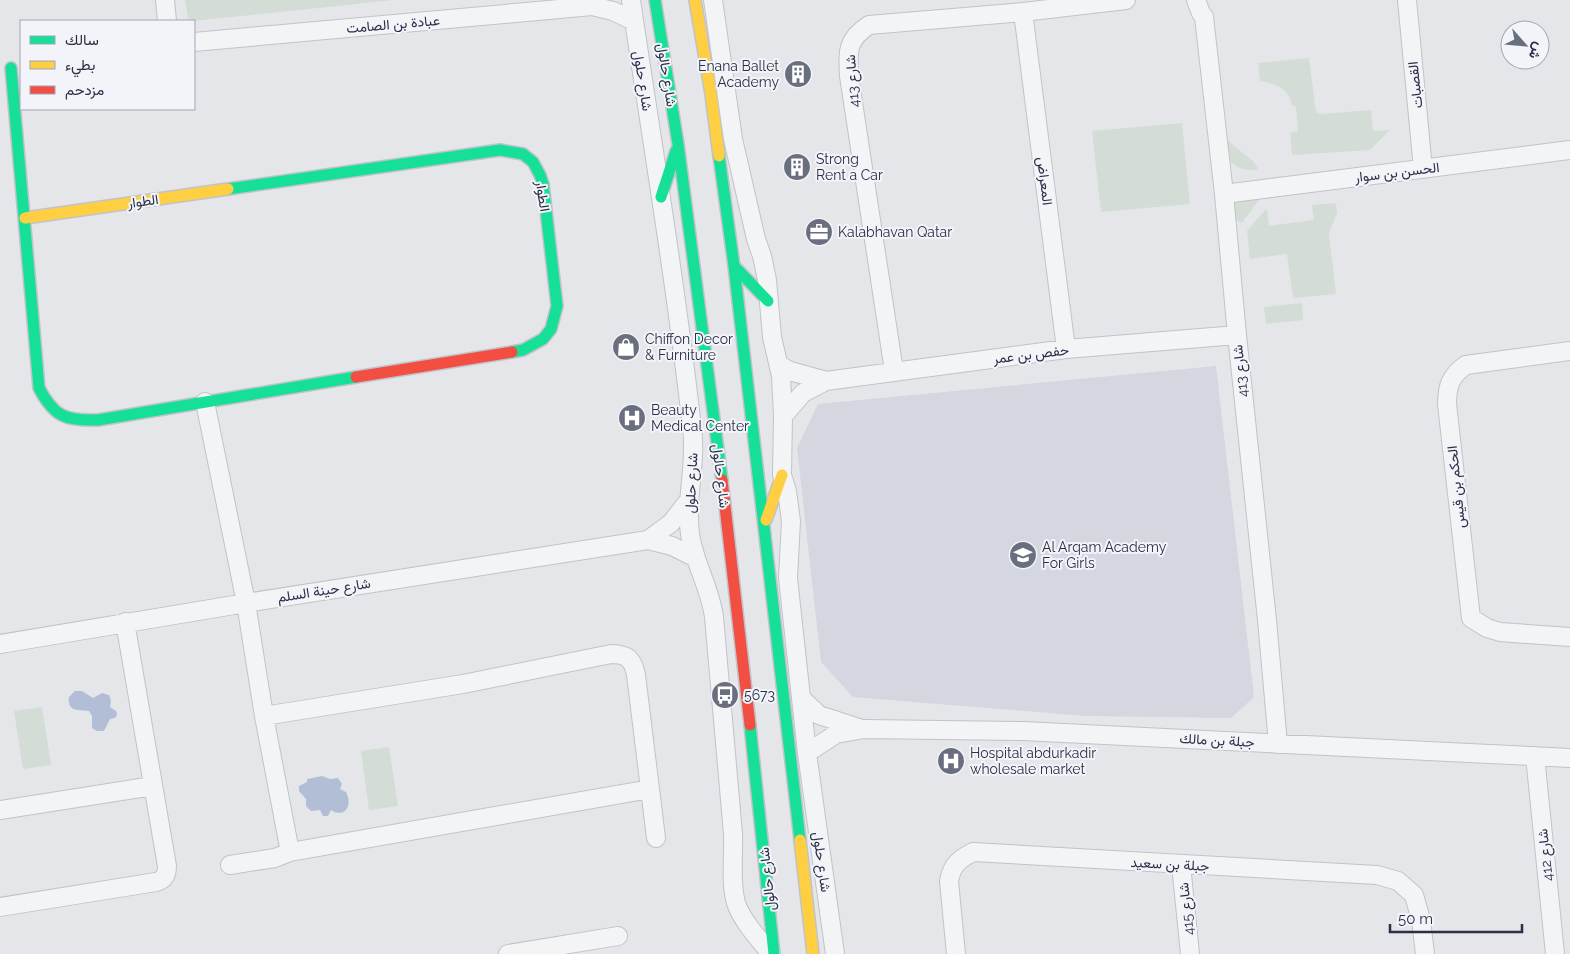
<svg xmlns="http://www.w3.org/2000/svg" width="1570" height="954" font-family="Raleway,Vazirmatn,sans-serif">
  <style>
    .built { fill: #d4d7df }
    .green { fill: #d3ddd5 }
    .water { fill: #b1bed6 }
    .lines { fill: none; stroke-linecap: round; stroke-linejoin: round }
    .street-casing { stroke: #c1c3c8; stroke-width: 20 }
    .fast-casing { stroke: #c1c3c8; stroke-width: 14 }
    .slow-casing { stroke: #c1c3c8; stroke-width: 14 }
    .jam-casing { stroke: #c1c3c8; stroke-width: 14 }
    .street { stroke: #f3f4f6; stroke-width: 18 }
    .fast { stroke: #16e098; stroke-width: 11 }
    .slow { stroke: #ffcf43; stroke-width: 11 }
    .jam { stroke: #f24e42; stroke-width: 11 }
    .labels { text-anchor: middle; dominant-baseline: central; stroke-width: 4; stroke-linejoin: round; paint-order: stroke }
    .street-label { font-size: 14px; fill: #292f45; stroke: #f2f4f9 }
    .poi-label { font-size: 14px; fill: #292f45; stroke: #f2f4f9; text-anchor: start }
  </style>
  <rect width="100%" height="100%" fill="#e4e6ea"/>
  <path class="built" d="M1216,366l38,331 -23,21 -145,-2 -233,-19 -32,-35 -24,-214 21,-44z"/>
  <path class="green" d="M185,0h209l-200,21 -6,-3z
    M1309,58l7,54 5,2 50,-4 2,21 17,-1 -20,20 -78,5 -2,-22 8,-2 -2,-25h-4c-2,-18 -17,-22 -32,-25l-2,-18z
    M1182,123l8,81 -89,8 -9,-81z
    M1227,140l27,22 4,7c-17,5 -40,-10 -31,-29z
    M1261,197l-19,26 -7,-3 -2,-13 3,-7z
    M1336,203l1,10 -8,20 7,61 -43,4 -6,-44 -37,5 -3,-28 18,-21h2l2,16 45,-6 -2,-15z
    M1302,303l1,17 -37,4 -2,-17z
    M42,707l9,58 -28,4 -9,-58z
    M389,747l9,59 -29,4 -8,-59z"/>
  <path class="water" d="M75,691h7l11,7 9,-5 7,2 2,6 -1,6 6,4 1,4 -2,3 -5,1 -6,12h-7l-5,-3v-12l-3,-5c-11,-1 -22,1 -20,-14z
    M322,776l8,3 8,-1 4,6 -2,5 6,3c7,13 -1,27 -15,18l-3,6h-5l-3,-6 -9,1 -5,-5v-7l-7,-8v-5l8,-4v-3z"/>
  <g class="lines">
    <g class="street-casing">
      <path id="street" d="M165,0l2,21
        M631,0c21,142 45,285 61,428 5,35 -7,71 -2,106 4,29 20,53 24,83l19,217c1,22 -3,48 3,69 6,18 23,36 35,51
        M713,0l20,139 23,100 6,17 5,24 5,57 9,39 2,40 -1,59 5,16 4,30 -3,57 19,175 28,201
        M1196,0l5,13 3,4 20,177 13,141 30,285 11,124
        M1407,0l16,169
        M1023,12l43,337
        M194,42l398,-36 21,5 21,10
        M1224,194l346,-44
        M1570,351l-104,14c-15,10 -19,21 -19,39l24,214 16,10 13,4 70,5
        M779,365l11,6 36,10
        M894,371l-45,-295c-1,-24 -3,-36 20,-51l154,-13 103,-12
        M205,402l41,201 18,113 26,136
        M783,416l20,-23 23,-12 240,-32 171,-14
        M648,540l23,-17 18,-23
        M0,644l246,-41 402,-63 24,6 22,11
        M801,698l18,17 40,13
        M264,716l199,-32 148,-30c16,0 22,5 25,21l20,163
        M807,753l29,-19 28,-5 159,2 547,27
        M1535,756l20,198
        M0,810l153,-24
        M230,865l45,-7 15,-6 360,-63
        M1181,865l9,89
        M0,907l156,-25c8,-2 11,-7 11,-16l-42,-244
        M508,954l110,-18
        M956,954l-7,-73c3,-16 9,-21 24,-29l404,23 21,6 16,14 7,25 4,34"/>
    </g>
    <g class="fast-casing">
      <path id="fast" d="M655,0l23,144 44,336
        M11,68l28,320c15,29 27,33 59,32l258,-43
        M719,156l15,110 66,574
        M228,189l272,-39 23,4 10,8 7,13 3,9 14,122 -6,23 -8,10 -20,11 -11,2
        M661,197l15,-46
        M734,266l34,35
        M750,725l24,229"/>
    </g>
    <g class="slow-casing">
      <path id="slow" d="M695,0l16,94 8,62
        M25,218l203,-29
        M766,520l16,-45
        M800,840l13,114"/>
    </g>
    <g class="jam-casing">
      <path id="jam" d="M356,377l156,-25
        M722,480l28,245"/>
    </g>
    <use href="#street" class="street"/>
    <use href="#fast" class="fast"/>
    <use href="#slow" class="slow"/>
    <use href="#jam" class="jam"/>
  </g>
  <defs>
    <g id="building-disc" transform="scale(1.4375)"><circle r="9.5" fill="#6a6f7f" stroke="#f2f4f9"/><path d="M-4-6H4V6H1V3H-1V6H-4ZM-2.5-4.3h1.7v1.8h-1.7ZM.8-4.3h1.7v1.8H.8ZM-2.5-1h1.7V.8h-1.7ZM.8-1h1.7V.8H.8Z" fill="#fff"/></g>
    <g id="office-disc" transform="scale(1.4375)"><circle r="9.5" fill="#6a6f7f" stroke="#f2f4f9"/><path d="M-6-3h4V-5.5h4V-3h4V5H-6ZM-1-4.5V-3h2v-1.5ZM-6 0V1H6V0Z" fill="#fff"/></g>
    <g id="shop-disc" transform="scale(1.4375)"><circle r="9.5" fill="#6a6f7f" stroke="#f2f4f9"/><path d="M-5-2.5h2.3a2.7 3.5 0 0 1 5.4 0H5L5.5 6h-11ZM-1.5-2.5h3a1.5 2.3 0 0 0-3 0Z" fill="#fff"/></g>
    <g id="hospital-disc" transform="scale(1.4375)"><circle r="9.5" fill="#6a6f7f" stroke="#f2f4f9"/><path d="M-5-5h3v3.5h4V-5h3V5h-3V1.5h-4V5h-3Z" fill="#fff"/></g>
    <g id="school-disc" transform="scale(1.4375)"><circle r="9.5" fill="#6a6f7f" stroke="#f2f4f9"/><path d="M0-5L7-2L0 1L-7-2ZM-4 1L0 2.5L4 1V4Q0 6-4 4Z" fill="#fff"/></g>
    <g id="bus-disc" transform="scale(1.4375)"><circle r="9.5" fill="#6a6f7f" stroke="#f2f4f9"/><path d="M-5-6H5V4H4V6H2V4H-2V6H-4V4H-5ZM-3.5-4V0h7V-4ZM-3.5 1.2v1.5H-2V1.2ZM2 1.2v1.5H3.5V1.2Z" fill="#fff"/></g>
  </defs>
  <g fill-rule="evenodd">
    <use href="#building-disc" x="798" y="74"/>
    <use href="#building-disc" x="797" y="167"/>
    <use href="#office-disc" x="819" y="232"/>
    <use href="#shop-disc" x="626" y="347"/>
    <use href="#hospital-disc" x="632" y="418"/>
    <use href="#school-disc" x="1023" y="555"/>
    <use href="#bus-disc" x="725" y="695"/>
    <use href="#hospital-disc" x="951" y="761"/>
  </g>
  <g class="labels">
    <g class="street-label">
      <text transform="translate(393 24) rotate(-5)">عبادة بن الصامت</text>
      <text transform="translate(667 75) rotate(81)">شارع حالول</text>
      <text transform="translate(643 81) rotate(81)">شارع حلول</text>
      <text transform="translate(852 81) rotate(-95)">شارع 413</text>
      <text transform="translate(1415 85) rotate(-96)">القصبات</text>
      <text transform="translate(1397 172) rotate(-7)">الحسن بن سوار</text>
      <text transform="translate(1045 181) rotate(83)">المعراض</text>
      <text transform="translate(543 196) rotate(81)">الطوار</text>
      <text transform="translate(143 201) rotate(-8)">الطوار</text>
      <text transform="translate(1031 354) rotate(-7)">حفص بن عمر</text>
      <text transform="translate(1240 371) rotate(-96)">شارع 413</text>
      <text transform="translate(721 476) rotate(83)">شارع حالول</text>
      <text transform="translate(691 483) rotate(-87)">شارع حلول</text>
      <text transform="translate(1456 487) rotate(-96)">الحكم بن قيس</text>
      <text transform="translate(324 590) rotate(-9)">شارع حينة السلم</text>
      <text transform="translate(1217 740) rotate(3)">جبلة بن مالك</text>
      <text transform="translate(1545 855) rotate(-96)">شارع 412</text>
      <text transform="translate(822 862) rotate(82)">شارع حلول</text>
      <text transform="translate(1170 864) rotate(3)">جبلة بن سعيد</text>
      <text transform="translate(767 879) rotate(-96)">شارع حالول</text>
      <text transform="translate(1186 909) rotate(-96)">شارع 415</text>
    </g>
    <g class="poi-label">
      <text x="779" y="66" text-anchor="end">Enana Ballet<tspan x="779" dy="16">Academy</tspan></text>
      <text x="816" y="159">Strong<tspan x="816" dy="16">Rent a Car</tspan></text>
      <text x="838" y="232">Kalabhavan Qatar</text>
      <text x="645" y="339">Chiffon Decor<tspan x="645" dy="16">&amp; Furniture</tspan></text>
      <text x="651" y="410">Beauty<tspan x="651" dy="16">Medical Center</tspan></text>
      <text x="1042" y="547">Al Arqam Academy<tspan x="1042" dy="16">For Girls</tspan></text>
      <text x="744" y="695">5673</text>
      <text x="970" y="753">Hospital abdurkadir<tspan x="970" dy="16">wholesale market</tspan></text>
    </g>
  </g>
  <rect x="20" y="20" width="175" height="90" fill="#f2f4f9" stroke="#a2a5b1"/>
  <rect x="30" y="36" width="25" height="8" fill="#16e098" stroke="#a2a5b1"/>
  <text x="65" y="45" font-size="15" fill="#292f45">سالك</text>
  <rect x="30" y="61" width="25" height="8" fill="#ffcf43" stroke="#a2a5b1"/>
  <text x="65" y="70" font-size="15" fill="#292f45">بطيء</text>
  <rect x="30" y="86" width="25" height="8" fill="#f24e42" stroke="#a2a5b1"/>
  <text x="65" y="95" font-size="15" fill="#292f45">مزدحم</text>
  <g transform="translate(1525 45) rotate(117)"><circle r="24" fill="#f2f4f9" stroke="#a2a5b1"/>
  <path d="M0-4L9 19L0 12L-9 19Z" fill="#6a6f7f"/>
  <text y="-8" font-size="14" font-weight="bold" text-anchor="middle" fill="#292f45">ش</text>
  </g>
  <path d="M1390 924v8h132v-8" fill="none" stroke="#292f45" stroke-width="2.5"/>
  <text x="1398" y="924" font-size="15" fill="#292f45" stroke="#f2f4f9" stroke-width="4" paint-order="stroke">50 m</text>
</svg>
